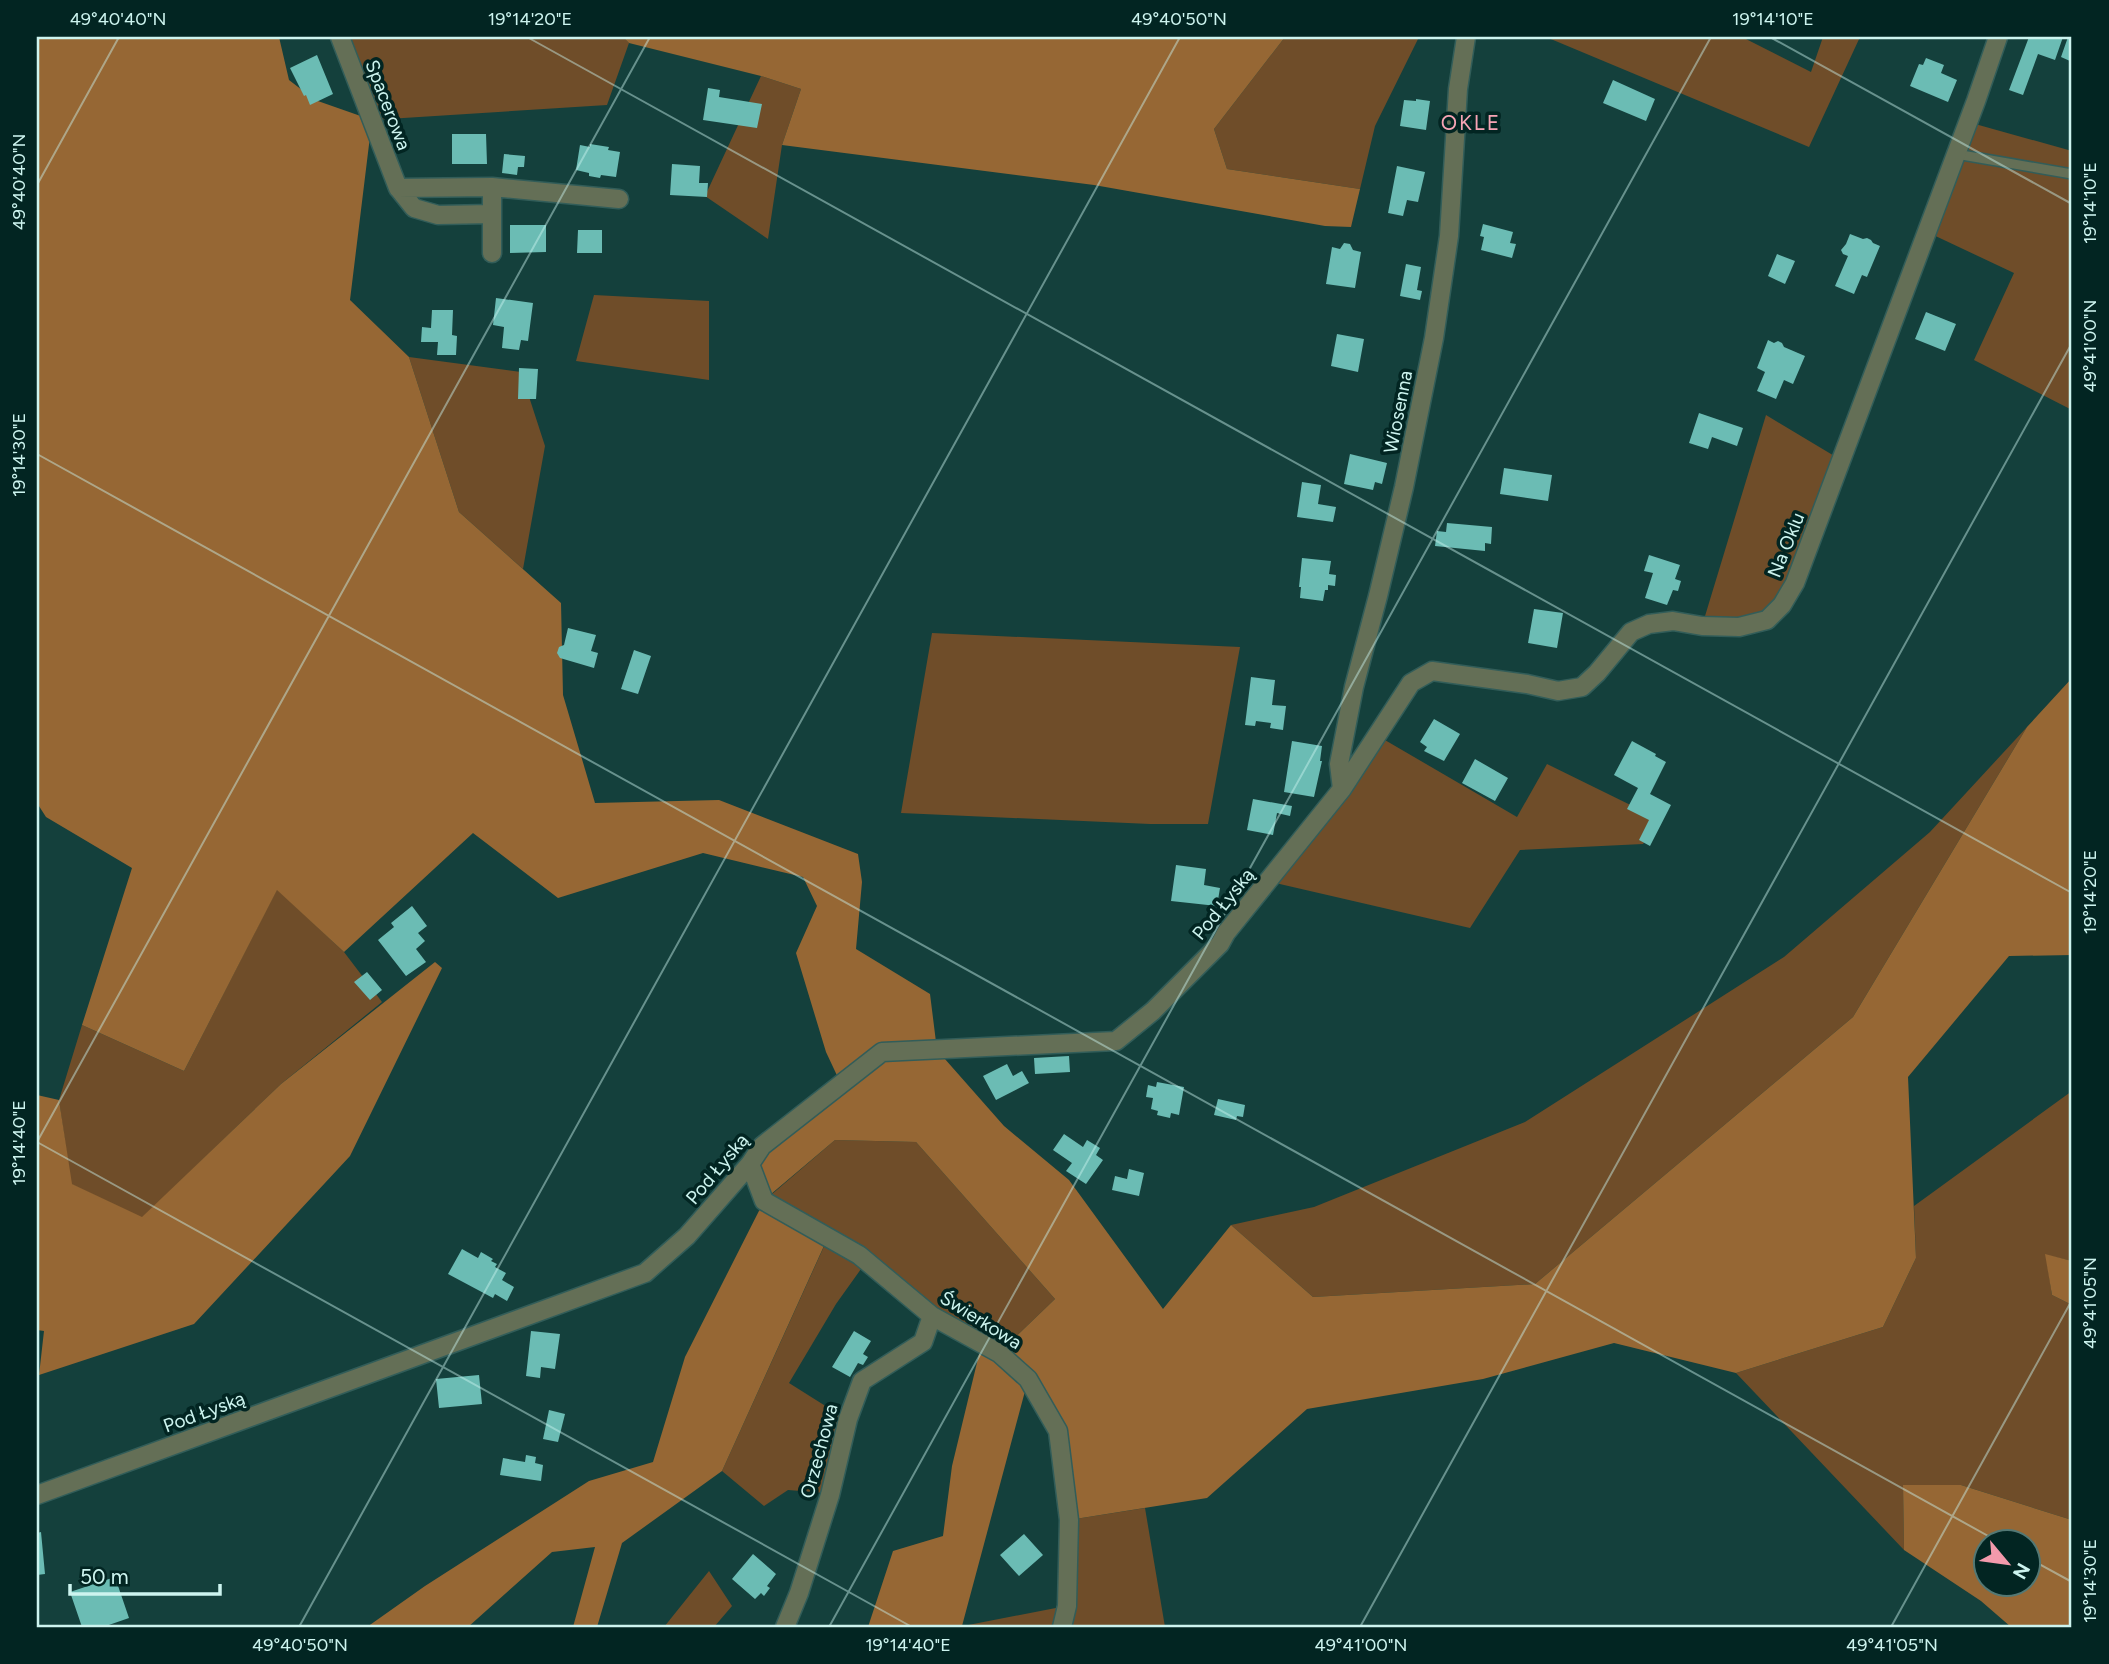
<svg xmlns="http://www.w3.org/2000/svg" width="2109" height="1664" font-family="Figtree,sans-serif">
  <style>
    .green { fill: #6f4d29 }
    .forest { fill: #966734; fill-rule: evenodd }
    .building { fill: #6bbcb4 }
    .lines { fill: none; stroke-linecap: round; stroke-linejoin: round }
    .service-casing { stroke: #325d59; stroke-width: 12 }
    .minor-casing { stroke: #325d59; stroke-width: 21 }
    .service { stroke: #646f56; stroke-width: 9 }
    .minor { stroke: #646f56; stroke-width: 18 }
    .ticks { fill: none; stroke: #cdf4ef; stroke-width: 2; stroke-opacity: 0.45 }
    .labels { text-anchor: middle; dominant-baseline: central; stroke-width: 7; stroke-linejoin: round; paint-order: stroke }
    .street-label { font-size: 19px; fill: #cdf4ef; stroke: #022522 }
    .neighbourhood-label { font-size: 21px; letter-spacing: 2px; fill: #f7a4b5; stroke: #022522 }
    .neatline { fill: none; stroke: #cdf4ef; stroke-width: 2.5 }
    .ticks-label { font-size: 18px; text-anchor: middle; fill: #cdf4ef }
  </style>
  <rect width="100%" height="100%" fill="#14403c"/>
  <path class="green" d="M340,37h283l6,6 -22,62 -235,15z
    M1285,37h126l7,2 -43,87 -15,63 -133,-20 -13,-40z
    M1546,37h196l69,35 12,-35h37l-51,110z
    M761,76l40,13 -19,56 -14,94 -63,-43z
    M1968,122l104,29v259l-98,-50 40,-87 -87,-41z
    M594,295l115,6v79l-133,-19z
    M409,357l112,15 24,74 -22,123 -64,-57z
    M1766,415l75,45 -46,123 -28,37 -65,6z
    M932,633l308,14 -32,177h-58l-249,-11z
    M2027,727l-174,290 -318,267 -222,13 -82,-72 83,-18 211,-85 259,-165 146,-125z
    M1378,736l139,81 30,-53 112,55 -16,25 -123,6 -50,78 -203,-47z
    M277,889l67,63 38,50 -101,82 -139,134 -71,-34 -12,-84 23,-75 102,46z
    M2072,1091v170l-26,-6 6,40 20,10v215l-111,-35 -58,1 1,64 -168,-177 147,-46 33,-69 -2,-52z
    M835,1140l81,2 139,157 -56,54 -140,-98 -95,-54z
    M826,1242l35,27 -25,35 -47,79 54,34 -18,76 -37,-3 -24,16 -42,-35z
    M1145,1508l20,119h-207l108,-21 3,-86z
    M709,1571l23,35 -18,21h-50z"/>
  <path class="forest" d="M37,37h242l10,43 26,20 57,20 -22,180 59,57 50,155 102,91 2,92 32,108 124,-3 139,54 4,28 -6,67 74,45 7,56 67,76 65,54 94,129 68,-84 82,72 222,-13 318,-267 174,-290 45,-49v277l-63,1 -101,121 8,181 -33,69 -147,46 -122,-30 -131,36 -176,30 -100,89 -138,22 -11,-89 -30,-51 -66,246 -94,1 25,-76 50,-15 9,-70 30,-124 18,10 55,-53 -139,-157 -81,-2 -71,60 64,37 -106,234 -100,72 -25,84h-24l22,-80 -43,5 -84,75h-101l58,-41 164,-105 64,-19 32,-105 79,-156 -14,-37 91,-80 -15,-32 -30,-99 21,-47 -14,-29 -100,-24 -145,45 -85,-65 -129,119 -67,-62 -93,181 -102,-46 50,-157 -86,-51 -9,-14z
    M623,37h662l-71,92 13,40 133,20 -9,38 -26,-1 -231,-41 -312,-40 19,-56 -40,-13 -132,-33z
    M435,962l7,6 -92,188 -156,168 -155,51 5,-44 -7,-1v-235l22,5 13,84 70,33 139,-133z
    M2045,1254l27,7v44l-20,-10z
    M1903,1485h58l111,35v107h-61l-30,-26 -77,-51zM1986,1542h42v42h-42z"/>
  <path class="building" d="M2029,37h34l-8,23 -17,-6 -15,41 -14,-5z
    M2068,37h4v18l-2,6 -9,-4z
    M317,55l16,39 -23,11 -4,-10 -2,1 -14,-28z
    M1926,58l18,7 -3,8 16,7 -9,22 -38,-16 9,-22 4,1z
    M1613,80l42,19 -9,22 -43,-18z
    M708,88l12,2 -1,7 43,7 -5,24 -54,-8z
    M1416,99l14,2 -4,29 -26,-4 4,-26 12,1z
    M452,134h34l1,30h-35z
    M590,144l19,3 -1,3 12,2 -4,25 -15,-2 -1,3 -11,-2v-3l-13,-3 4,-25 10,2z
    M504,154l21,2 -1,11h-6l-1,8 -15,-2z
    M672,164l28,2 -1,17h9l-1,14 -37,-2z
    M1397,166l28,6 -7,30 -11,-2 -4,16 -15,-3z
    M1483,224l30,8 -3,11 6,1 -4,14 -31,-8 3,-13 -4,-1z
    M510,225h36v27l-36,1z
    M578,230h24v23h-25z
    M1850,234l13,5 4,-1 4,2 2,3 7,3 -13,31 -5,-2 -8,19 -19,-8 13,-30 -5,-2 -2,-4 5,-6z
    M1344,243l6,1 3,6 8,2 -6,36 -29,-4 6,-37 8,2z
    M1777,254l18,7 -10,23 -17,-8z
    M1406,264l15,3 -4,23 5,1 -2,9 -20,-4z
    M496,298l37,5 -5,38 -7,-1 -2,10 -17,-2 2,-21 -11,-2z
    M432,310h21l-1,25 5,1 -1,19h-19l1,-13h-17l1,-15 9,1z
    M1926,312l30,12 -11,27 -30,-12z
    M1337,334l27,5 -6,33 -27,-6z
    M1768,340l6,3 4,-2 4,2 2,4 21,9 -12,28 -9,-4 -8,19 -19,-8 8,-19 -8,-4z
    M519,368l19,1 -2,30h-18z
    M1699,413l44,15 -6,18 -25,-9 -4,12 -19,-6z
    M1350,454l37,9 -5,21 -7,-2 -2,8 -29,-6z
    M1504,468l48,7 -4,26 -48,-7z
    M1302,482l19,3 -3,19 18,3 -3,15 -36,-5z
    M1447,523l45,4 -1,17 -6,-1v8l-50,-5 2,-15 9,1z
    M1649,555l31,10 -5,14 6,2 -3,10 -5,-1 -6,15 -22,-7 8,-25 -9,-2z
    M1302,558l29,3 -2,13 7,1 -1,11 -7,-1v5h-3l-2,11 -23,-3 1,-11h-2z
    M1534,609l29,4 -6,35 -29,-5z
    M568,628l28,7 -5,16 7,2 -4,15 -34,-10 -3,-5 2,-6 5,-2z
    M634,650l17,6 -13,38 -17,-5z
    M1251,677l24,3 -3,25 14,1 -3,24 -13,-2 1,-5 -15,-2 -1,5 -10,-1z
    M1434,719l26,15 -16,27 -20,-10 3,-4 -7,-5z
    M1292,741l30,5 -2,15h2l-8,36 -30,-5z
    M1632,741l24,13 -1,2 11,6 -16,32 21,11 -21,41 -11,-6 10,-20 -22,-11 11,-21 -24,-13z
    M1475,759l33,19 -13,23 -33,-18z
    M1253,799l39,7 -2,10 -13,-3 -4,22 -26,-5z
    M1176,865l30,4 -2,16 16,3 -3,18 -46,-5z
    M412,906l15,20 -9,7 7,8 -9,8 10,13 -20,14 -28,-36 16,-13 -3,-4z
    M367,972l15,18 -12,10 -16,-18z
    M1069,1056l1,16 -35,2 -1,-16z
    M1007,1064l6,12 9,-5 7,12 -33,17 -13,-24z
    M1157,1082l27,5 -5,28 -8,-2 -1,5 -13,-3 1,-4 -7,-2 2,-11 -7,-1 2,-12 8,2z
    M1218,1099l27,6 -2,12 -6,-1 -1,4 -22,-5z
    M1064,1134l19,13 4,-7 13,8 -4,7 7,5 -17,24 -20,-13 6,-8 -19,-13z
    M1129,1169l15,4 -5,23 -27,-6 3,-14 12,3z
    M462,1249l16,9 3,-6 12,7 -2,2 6,3 -2,3 11,6 -4,7 12,7 -7,14 -12,-7 -2,4 -45,-24z
    M531,1331l29,3 -5,35 -14,-2 -1,11 -14,-2z
    M854,1331l17,10 -8,13 5,3 -5,8 -5,-2 -8,14 -18,-10z
    M479,1375l3,29 -43,4 -3,-29z
    M549,1410l16,4 -7,28 -15,-3z
    M526,1455l10,2 -1,6 8,2 -2,16 -41,-6 3,-17 22,4z
    M41,1532l4,42 -8,1v-42z
    M1024,1534l19,21 -24,21 -19,-21z
    M753,1554l23,20 -9,12 3,2 -6,8 -3,-3 -6,6 -23,-20z
    M115,1577l14,41 -26,9h-21l-12,-35z"/>
  <g class="lines">
    <g class="service-casing">
      <path id="service" d="M1956,154l116,20"/>
    </g>
    <g class="minor-casing">
      <path id="minor" d="M340,37l58,151 94,-1 127,12
        M398,188l16,20 24,7 54,-1
        M492,253v-66
        M1342,789l-3,-25 15,-77 24,-91 26,-109 30,-149 15,-102 9,-147 8,-52
        M750,1164l14,37 95,54 73,61 67,37 29,26 30,52 11,89 -2,86 -5,21
        M37,1495l608,-222 42,-37 63,-72 12,-18 120,-94 234,-11 37,-30 67,-67 6,-11 116,-144 69,-106 21,-12 95,13 31,7 24,-4 15,-14 34,-41 18,-8 24,-3 29,5 37,1 28,-7 15,-15 13,-22 181,-482 22,-64
        M785,1627l14,-34 19,-60 12,-38 18,-76 14,-38 61,-39 9,-26"/>
    </g>
    <use href="#service" class="service"/>
    <use href="#minor" class="minor"/>
  </g>
  <path class="ticks" d="M527,37l1545,856M1770,37l302,167M37,185l82,-148M37,454l1962,1088M37,1142l875,485M37,1142l613,-1105M2028,1558l44,24M299,1627l881,-1590M829,1627l882,-1590M1360,1627l712,-1284M1891,1627l181,-327"/>
  <g class="labels">
    <g class="street-label">
      <text transform="translate(388 105) rotate(69)">Spacerowa</text>
      <text transform="translate(1398 412) rotate(-79)">Wiosenna</text>
      <text transform="translate(1786 545) rotate(-68)">Na Oklu</text>
      <text transform="translate(1223 904) rotate(-51)">Pod Łyską</text>
      <text transform="translate(717 1169) rotate(-50)">Pod Łyską</text>
      <text transform="translate(981 1320) rotate(32)">Świerkowa</text>
      <text transform="translate(204 1412) rotate(-20)">Pod Łyską</text>
      <text transform="translate(819 1451) rotate(-75)">Orzechowa</text>
    </g>
    <g class="neighbourhood-label">
      <text x="1471" y="122">OKLE</text>
    </g>
  </g>
  <rect width="2109" height="1664" fill="none" stroke="#022522" stroke-width="77"/>
  <g transform="translate(2007 1563) rotate(119)"><circle r="33" fill="#022522" stroke="#537874" stroke-width="2"/>
  <path d="M0-5L12 26L0 18L-12 26Z" fill="#f39aac"/>
  <text y="-10" font-size="19" font-weight="bold" text-anchor="middle" fill="#cdf4ef">N</text>
  </g>
  <path d="M70 1584v10h150v-10" fill="none" stroke="#cdf4ef" stroke-width="3.5"/>
  <text x="80" y="1584" font-size="21" fill="#cdf4ef" stroke="#022522" stroke-width="5" paint-order="stroke">50 m</text>
  <rect x="38" y="38" width="2032" height="1588" class="neatline"/>
  <g class="ticks-label">
    <text x="118" y="25">49°40'40"N</text>
    <text x="530" y="25">19°14'20"E</text>
    <text x="1179" y="25">49°40'50"N</text>
    <text x="1773" y="25">19°14'10"E</text>
    <text transform="translate(19 182) rotate(-90)" y="6">49°40'40"N</text>
    <text transform="translate(2090 203) rotate(-90)" y="6">19°14'10"E</text>
    <text transform="translate(2090 346) rotate(-90)" y="6">49°41'00"N</text>
    <text transform="translate(19 455) rotate(-90)" y="6">19°14'30"E</text>
    <text transform="translate(2090 892) rotate(-90)" y="6">19°14'20"E</text>
    <text transform="translate(19 1143) rotate(-90)" y="6">19°14'40"E</text>
    <text transform="translate(2090 1303) rotate(-90)" y="6">49°41'05"N</text>
    <text transform="translate(2090 1581) rotate(-90)" y="6">19°14'30"E</text>
    <text x="300" y="1651">49°40'50"N</text>
    <text x="908" y="1651">19°14'40"E</text>
    <text x="1361" y="1651">49°41'00"N</text>
    <text x="1892" y="1651">49°41'05"N</text>
  </g>
</svg>
